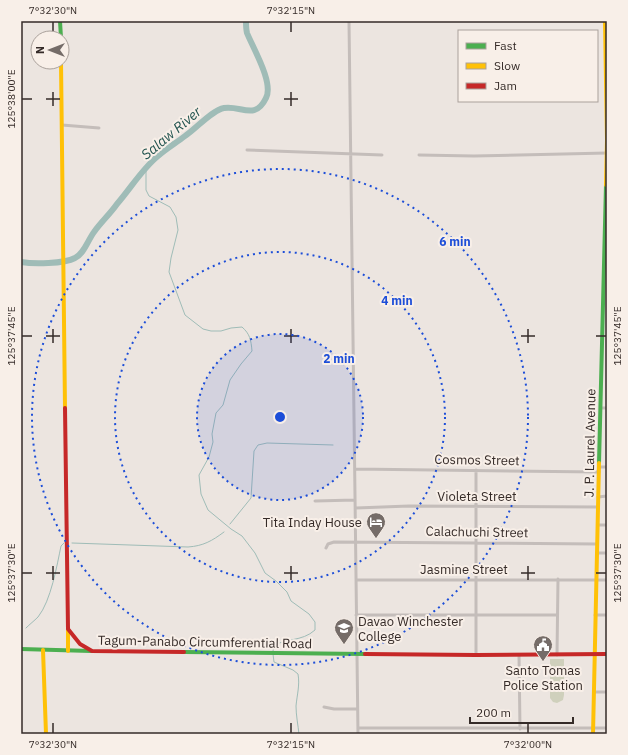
<svg xmlns="http://www.w3.org/2000/svg" width="628" height="755" font-family="'IBM Plex Sans',sans-serif">
  <style>
    .green { fill: #cfd0bc }
    .lines { fill: none; stroke-linecap: round; stroke-linejoin: round }
    .stream { stroke: #9fbcb7; stroke-width: 1 }
    .river { stroke: #9fbcb7; stroke-width: 6 }
    .street { stroke: #c4bdba; stroke-width: 3 }
    .fast { stroke: #4caf50; stroke-width: 4 }
    .slow { stroke: #ffc107; stroke-width: 4 }
    .jam { stroke: #c62828; stroke-width: 4 }
    .ticks { fill: none; stroke: #352b28; stroke-width: 1.5 }
    .ring { fill: none; stroke: #1d4ed8; stroke-width: 2; stroke-dasharray: 2 4 }
    .labels { text-anchor: middle; dominant-baseline: central; stroke-width: 4; stroke-linejoin: round; paint-order: stroke }
    .street-label { font-size: 13px; fill: #352b28; stroke: #f8efe8 }
    .poi-label { font-size: 13px; fill: #352b28; stroke: #f8efe8; text-anchor: end }
    .water-label { font-size: 14px; font-style: italic; fill: #21534f; stroke: #f8efe8 }
    .centre { fill: #1d4ed8; stroke: #f8efe8; stroke-width: 2 }
    .ring-label { font-size: 12px; text-anchor: middle; font-weight: bold; fill: #1d4ed8; stroke: #f8efe8; stroke-width: 4; stroke-linejoin: round; paint-order: stroke }
    .neatline { fill: none; stroke: #352b28; stroke-width: 1.5 }
    .ticks-label { font-size: 10px; text-anchor: middle; fill: #352b28 }
  </style>
  <rect width="100%" height="100%" fill="#ece5e0"/>
  <path class="green" d="M550,659h14v36l-1,5 -6,3 -4,-1 -3,-4z"/>
  <g class="lines">
    <path class="stream" d="M146,168v22l3,6 21,11 6,10 2,13 -7,28 -2,14 16,43 18,14 8,2h10l10,-3 11,-1c8,7 9,13 10,24l-11,13 -11,16 -7,25 -7,8 -4,21 1,8 -4,15 -10,18 2,19 7,16 23,19 11,7 13,17 10,20 11,8 11,11 4,9 18,13 6,8v8c-13,12 -31,8 -41,16l-1,5
      M230,524l21,-26 3,-47 4,-6 9,-2 66,2
      M72,543l116,4c15,-1 24,-6 36,-15
      M26,628c4,-4 8,-7 12,-11 13,-16 19,-52 23,-71l3,-3
      M273,654l1,8 19,8 5,4c2,11 -1,21 -2,32 0,9 2,19 3,28"/>
    <path class="river" d="M21,262c12,2 43,2 54,-4 9,-4 13,-18 19,-26 7,-10 16,-18 23,-28 14,-16 25,-35 41,-48 9,-8 18,-13 27,-20 11,-7 27,-26 39,-28 17,-3 31,13 42,-10 8,-15 -13,-50 -19,-65 -1,-4 -1,-8 -1,-12"/>
    <path class="street" d="M349,21l9,713
      M62,125l37,3
      M247,150l135,5
      M419,155l55,1 133,-3
      M601,408h6
      M599,467h8
      M355,469l244,3
      M598,497l9,-1
      M315,501l40,-1
      M356,508l53,-2 189,1
      M598,525h9
      M326,548l2,-4 6,-2 263,2
      M597,553h10
      M357,580h250
      M356,615h201
      M595,615h12
      M476,655v-185
      M519,655l1,74
      M557,655l1,-76
      M594,692h13
      M324,707l10,2h23
      M358,728h249"/>
    <path class="fast" d="M60,21l1,17
      M599,463l7,-278
      M21,649l70,2
      M184,652l181,2"/>
    <path class="slow" d="M605,21l2,119 -1,45
      M61,62l4,346
      M68,629v22
      M43,650l3,84
      M593,734l6,-271"/>
    <path class="jam" d="M65,408l3,221 12,15 12,7 92,1
      M365,654l111,1 131,-1"/>
  </g>
  <path class="ticks" d="M53,22v10M291,22v10M53,92v14M291,92v14M22,99h10M46,99h14M284,99h14M53,329v14M291,329v14M528,329v14M22,336h10M46,336h14M284,336h14M521,336h14M596,336h10M53,566v14M291,566v14M528,566v14M22,573h10M46,573h14M284,573h14M521,573h14M596,573h10M53,723v10M291,723v10M528,723v10"/>
  <circle cx="280" cy="417" r="83" fill="#1d4ed8" fill-opacity=".12"/>
  <g class="ring">
    <circle cx="280" cy="417" r="83"/>
    <circle cx="280" cy="417" r="165"/>
    <circle cx="280" cy="417" r="248"/>
  </g>
  <defs>
    <g id="hotel-pin" transform="scale(1)"><path d="M0 17L-7.5 6A9.5 9.5 0 1 1 7.5 6Z" fill="#756c68" stroke="#f8efe8"/><path d="M-6-4.5h1.5V1H6V5H4.5V3h-9V5H-6ZM-4 0a1.8 1.8 0 1 1 3.6 0ZM.5 0V-2.5h3Q6-2.5 6 0Z" fill="#fff"/></g>
    <g id="university-pin" transform="scale(1)"><path d="M0 17L-7.5 6A9.5 9.5 0 1 1 7.5 6Z" fill="#756c68" stroke="#f8efe8"/><path d="M0-5L7-2L0 1L-7-2ZM-4 1L0 2.5L4 1V4Q0 6-4 4Z" fill="#fff"/></g>
    <g id="civic-pin" transform="scale(1)"><path d="M0 17L-7.5 6A9.5 9.5 0 1 1 7.5 6Z" fill="#756c68" stroke="#f8efe8"/><path d="M-.6-6.5H3V-4.5H.6V-3L4-1V1h2V6H-6V1h2V-1L-.6-3ZM-1.2 2.5V6h2.4V2.5Z" fill="#fff"/></g>
  </defs>
  <g fill-rule="evenodd">
    <use href="#hotel-pin" x="376" y="522"/>
    <use href="#university-pin" x="344" y="628"/>
    <use href="#civic-pin" x="543" y="645"/>
  </g>
  <g class="labels">
    <g class="street-label">
      <text transform="translate(590 443) rotate(-89)">J. P. Laurel Avenue</text>
      <text transform="translate(477 460) rotate(1)">Cosmos Street</text>
      <text x="477" y="496">Violeta Street</text>
      <text transform="translate(477 532) rotate(1)">Calachuchi Street</text>
      <text x="464" y="569">Jasmine Street</text>
      <text transform="translate(205 642) rotate(1)">Tagum-Panabo Circumferential Road</text>
    </g>
    <g class="poi-label">
      <text x="362" y="522">Tita Inday House</text>
      <text x="358" y="621" text-anchor="start">Davao Winchester<tspan x="358" dy="15">College</tspan></text>
      <text x="543" y="670" text-anchor="middle">Santo Tomas<tspan x="543" dy="15">Police Station</tspan></text>
    </g>
    <g class="water-label">
      <text transform="translate(171 133) rotate(-40)">Salaw River</text>
    </g>
  </g>
  <circle cx="280" cy="417" r="6" class="centre"/>
  <g class="ring-label">
    <text x="455" y="246">6 min</text>
    <text x="397" y="305">4 min</text>
    <text x="339" y="363">2 min</text>
  </g>
  <rect width="628" height="755" fill="none" stroke="#f8efe8" stroke-width="44"/>
  <rect x="458" y="30" width="140" height="72" fill="#f8efe8" stroke="#aaa19b"/>
  <rect x="466" y="43" width="20" height="6" fill="#4caf50" stroke="#aaa19b"/>
  <text x="494" y="50" font-size="12" fill="#352b28">Fast</text>
  <rect x="466" y="63" width="20" height="6" fill="#ffc107" stroke="#aaa19b"/>
  <text x="494" y="70" font-size="12" fill="#352b28">Slow</text>
  <rect x="466" y="83" width="20" height="6" fill="#c62828" stroke="#aaa19b"/>
  <text x="494" y="90" font-size="12" fill="#352b28">Jam</text>
  <g transform="translate(50 50) rotate(270)"><circle r="19" fill="#f8efe8" stroke="#aaa19b"/>
  <path d="M0-3L7 15L0 10L-7 15Z" fill="#756c68"/>
  <text y="-6" font-size="11" font-weight="bold" text-anchor="middle" fill="#352b28">N</text>
  </g>
  <path d="M470 717v6h103v-6" fill="none" stroke="#352b28" stroke-width="2"/>
  <text x="476" y="717" font-size="12" fill="#352b28" stroke="#f8efe8" stroke-width="3" paint-order="stroke">200 m</text>
  <rect x="22" y="22" width="584" height="711" class="neatline"/>
  <g class="ticks-label">
    <text x="53" y="14">7°32'30"N</text>
    <text x="291" y="14">7°32'15"N</text>
    <text transform="translate(11 99) rotate(-90)" y="4">125°38'00"E</text>
    <text transform="translate(617 336) rotate(-90)" y="4">125°37'45"E</text>
    <text transform="translate(11 336) rotate(-90)" y="4">125°37'45"E</text>
    <text transform="translate(617 573) rotate(-90)" y="4">125°37'30"E</text>
    <text transform="translate(11 573) rotate(-90)" y="4">125°37'30"E</text>
    <text x="53" y="748">7°32'30"N</text>
    <text x="291" y="748">7°32'15"N</text>
    <text x="528" y="748">7°32'00"N</text>
  </g>
</svg>
